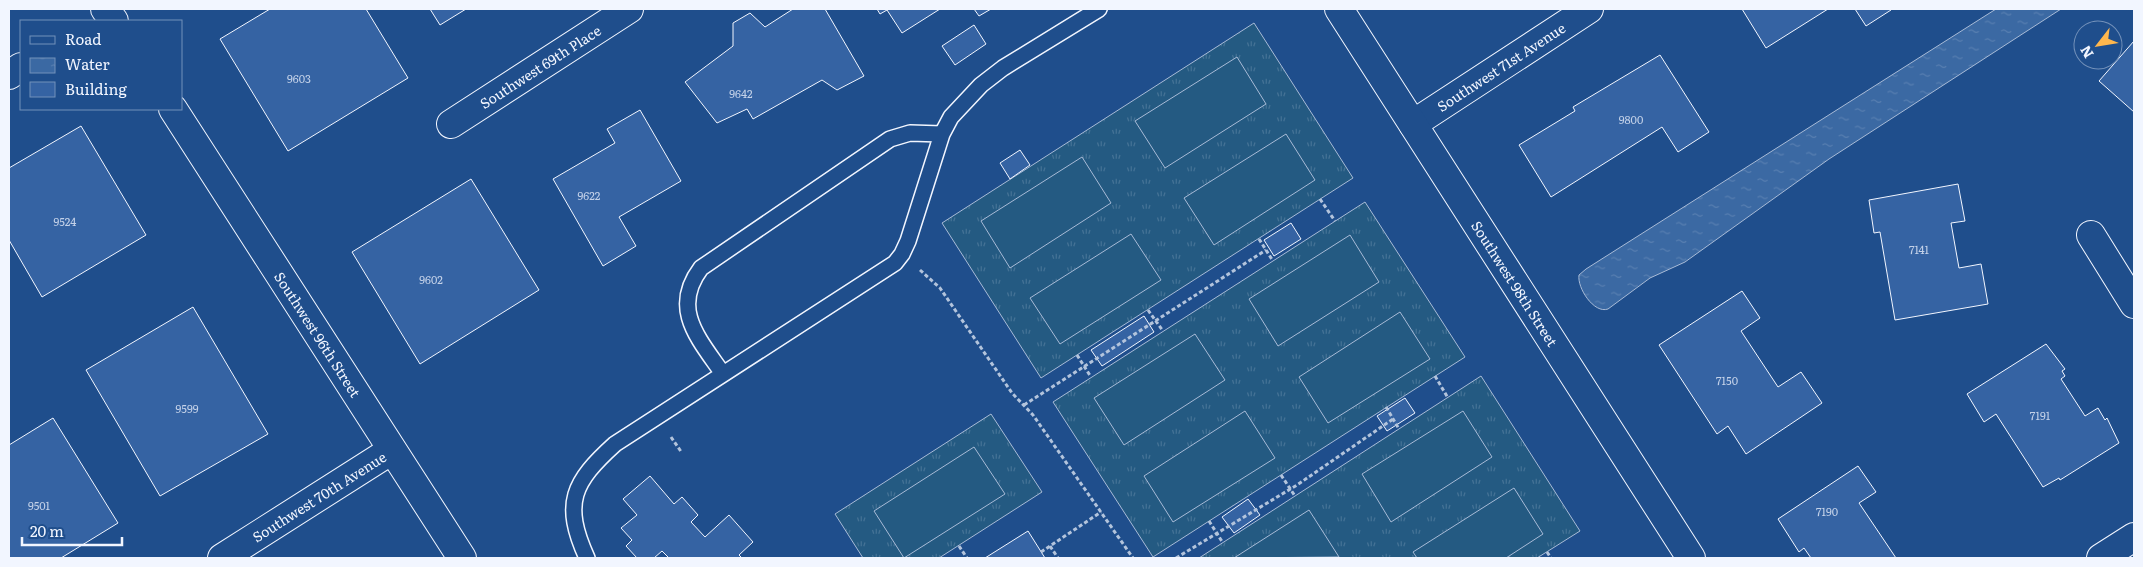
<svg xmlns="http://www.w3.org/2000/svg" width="2143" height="567" font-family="Literata,serif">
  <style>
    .grass { fill: url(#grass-tufts); stroke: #a8bbd7 }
    .pitch { fill: #245a82; stroke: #a8bbd7 }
    .water { fill: url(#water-ripples); stroke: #a8bbd7 }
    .building { fill: #3563a3; stroke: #f2f6ff }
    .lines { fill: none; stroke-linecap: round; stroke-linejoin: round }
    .service-casing { stroke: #f2f6ff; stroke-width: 18 }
    .minor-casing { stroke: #f2f6ff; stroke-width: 30 }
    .tertiary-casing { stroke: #f2f6ff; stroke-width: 30 }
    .path { stroke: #b3c4dc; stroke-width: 3; stroke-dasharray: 4 2.5; stroke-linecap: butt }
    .service { stroke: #1f4e8c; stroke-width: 15 }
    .minor { stroke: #1f4e8c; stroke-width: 28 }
    .tertiary { stroke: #1f4e8c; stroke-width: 28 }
    .labels { text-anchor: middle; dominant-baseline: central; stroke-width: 4; stroke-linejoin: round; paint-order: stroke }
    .number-label { font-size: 11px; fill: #c3d1e8 }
    .street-label { font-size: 14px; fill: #f2f6ff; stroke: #1f4e8c }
  </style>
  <defs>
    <pattern id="grass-tufts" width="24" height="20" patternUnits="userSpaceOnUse" patternTransform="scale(1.25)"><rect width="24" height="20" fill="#245a82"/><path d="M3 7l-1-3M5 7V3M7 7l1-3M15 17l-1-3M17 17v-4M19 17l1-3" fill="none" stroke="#447295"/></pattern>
    <pattern id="water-ripples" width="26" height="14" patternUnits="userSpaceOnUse" patternTransform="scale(1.25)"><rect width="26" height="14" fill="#3b69a3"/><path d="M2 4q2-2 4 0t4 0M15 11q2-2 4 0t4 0" fill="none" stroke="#587fb1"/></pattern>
  </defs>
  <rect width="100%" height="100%" fill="#1f4e8c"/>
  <path class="grass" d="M1254,23l99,155 -312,200 -99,-155z
    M1365,202l100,155 -312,200 -100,-155z
    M1481,376l99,155 -43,27h-338z
    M991,414l51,78 -103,66h-76l-28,-44z"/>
  <path class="pitch" d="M1237,57l29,47 -101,64 -30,-47z
    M1286,134l29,46 -101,65 -30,-47z
    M1082,157l29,46 -101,65 -29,-47z
    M1131,234l30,46 -101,64 -30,-46z
    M1350,235l29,47 -101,64 -29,-47z
    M1400,312l30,47 -102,64 -29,-46z
    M1195,334l30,46 -101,65 -30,-47z
    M1245,411l30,47 -102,64 -29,-46z
    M1463,411l29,46 -101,65 -29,-48z
    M974,447l31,47 -101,64 -30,-47z
    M1514,488l29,46 -37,24h-89l-4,-6z
    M1309,510l30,47 -105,1z"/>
  <path class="water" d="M1996,9h65l-232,150 -144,103 -35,16 -42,31c-14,5 -31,-21 -29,-34l7,-6z"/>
  <path class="building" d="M270,9h96l42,69 -120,73 -68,-112z
    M430,9h36l-26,16z
    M793,9h32l39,67 -27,14 -15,-10 -69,39 -6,-10 -30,14 -32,-41 48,-36v-23l17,-10 15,14z
    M877,9h63l-38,24 -15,-23 -7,4z
    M974,9h17l-12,7z
    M1742,9h86l-62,39z
    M1855,9h36v1l-25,16z
    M974,25l12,19 -31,21 -13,-19z
    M2134,41v71l-35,-31z
    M1660,55l49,77 -31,20 -16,-25 -111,70 -32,-52 56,-34 -2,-4z
    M640,110l41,71 -62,36 17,29 -33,20 -50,-87 62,-36 -8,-14z
    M81,126l65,109 -104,62 -33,-57v-72z
    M1020,150l10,15 -20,14 -10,-16z
    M471,179l68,111 -119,74 -68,-112z
    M1958,184l7,37 -14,2 8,45 22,-4 7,40 -93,16 -15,-88 -6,1 -5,-33z
    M1291,223l10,16 -27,17 -10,-16z
    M1742,291l18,27 -19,13 37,56 23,-15 21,31 -76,51 -18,-28 -11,8 -58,-89z
    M193,307l75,127 -108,62 -74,-126z
    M1144,316l10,16 -52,34 -11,-16z
    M2046,344l19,25 -3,2 3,5 -4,3 24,37 13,-8 7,12 2,-2 12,25 -59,37 -1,-2 -16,9 -47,-73 -12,8 -17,-28z
    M1405,398l10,15 -28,18 -10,-15z
    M53,418l65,105 -57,35h-52v-113z
    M1858,466l18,26 -17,11 37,55h-85l-7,-10 -5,4 -21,-33z
    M650,476l24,28 8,-7 16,18 -7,7 14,15 24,-22 24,27 -14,13 3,3h-73l-7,-7 -8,7h-17l-11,-12 6,-6 -11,-12 16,-13 -14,-16z
    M1248,499l12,16 -26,18 -12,-16z
    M1028,531l17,27h-60z"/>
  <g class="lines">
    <g class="service-casing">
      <path id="service" d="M723,374c-24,-35 -53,-65 -22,-106l189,-129 20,-6 32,1
        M587,558c-25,-55 -14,-76 28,-114l280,-181 7,-9 6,-13 34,-107 9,-17 30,-32 22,-17 96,-59"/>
    </g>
    <g class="minor-casing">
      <g id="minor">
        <path d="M9,75l12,-8"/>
        <path id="s1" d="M451,124l178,-115"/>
        <path id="s2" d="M1413,124l176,-115"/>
        <path d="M2091,235l43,69"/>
        <path id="s3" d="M222,558l170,-108"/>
      </g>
    </g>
    <g class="tertiary-casing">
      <g id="tertiary">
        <path d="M105,9l9,12"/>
        <path id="s4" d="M1339,9l352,549"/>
        <path id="s5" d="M173,109l289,449"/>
        <path d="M2101,558l33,-21"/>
      </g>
    </g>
    <path class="path" d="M1320,199l15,22
      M1259,239l14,22
      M920,270l20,18 72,105 21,22 100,143
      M1148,310l15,21
      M1077,355l14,22
      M1435,376l13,22
      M1024,405l242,-155
      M1386,407l13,22
      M671,437l11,16
      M1281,475l14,21
      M1209,521l14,22
      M959,546l8,12
      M1050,546l8,12
      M1041,552l60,-40
      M1547,552l4,6
      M1176,558l121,-73 96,-66"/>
    <use href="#service" class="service"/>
    <use href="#minor" class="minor"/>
    <use href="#tertiary" class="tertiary"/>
  </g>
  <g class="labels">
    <g class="number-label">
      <text x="299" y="78">9603</text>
      <text x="741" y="93">9642</text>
      <text x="1631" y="119">9800</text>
      <text x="589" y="195">9622</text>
      <text x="65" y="221">9524</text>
      <text x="1919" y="249">7141</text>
      <text x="431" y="279">9602</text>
      <text x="1727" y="380">7150</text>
      <text x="187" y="408">9599</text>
      <text x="2040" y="415">7191</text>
      <text x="39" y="505">9501</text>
      <text x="1827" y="511">7190</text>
    </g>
    <g class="street-label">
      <text stroke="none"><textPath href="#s1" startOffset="106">Southwest 69th Place</textPath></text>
      <text stroke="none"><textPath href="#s2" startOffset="105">Southwest 71st Avenue</textPath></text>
      <text stroke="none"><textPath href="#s4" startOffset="326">Southwest 98th Street</textPath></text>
      <text stroke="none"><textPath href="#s5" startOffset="268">Southwest 96th Street</textPath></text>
      <text stroke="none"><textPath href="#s3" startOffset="115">Southwest 70th Avenue</textPath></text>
    </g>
  </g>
  <rect width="2143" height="567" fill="none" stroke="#f2f6ff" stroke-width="20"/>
  <rect x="20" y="20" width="162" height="90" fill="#1f4e8c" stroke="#7391ba"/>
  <rect x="30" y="36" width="25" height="8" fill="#1f4e8c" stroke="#7391ba"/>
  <text x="65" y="45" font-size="15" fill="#f2f6ff">Road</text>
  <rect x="30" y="58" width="25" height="15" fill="url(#water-ripples)" stroke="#7391ba"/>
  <text x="65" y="70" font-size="15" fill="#f2f6ff">Water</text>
  <rect x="30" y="82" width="25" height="15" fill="#3563a3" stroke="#7391ba"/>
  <text x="65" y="95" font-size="15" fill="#f2f6ff">Building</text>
  <g transform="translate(2098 45) rotate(239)"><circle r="24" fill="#1f4e8c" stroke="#7391ba"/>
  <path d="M0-4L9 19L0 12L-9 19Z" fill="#ffb74d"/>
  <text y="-8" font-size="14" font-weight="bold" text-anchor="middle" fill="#f2f6ff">N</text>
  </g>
  <path d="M22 537v8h100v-8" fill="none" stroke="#f2f6ff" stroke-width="2.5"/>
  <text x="30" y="537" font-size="15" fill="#f2f6ff" stroke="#1f4e8c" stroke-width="4" paint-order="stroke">20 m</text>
</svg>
